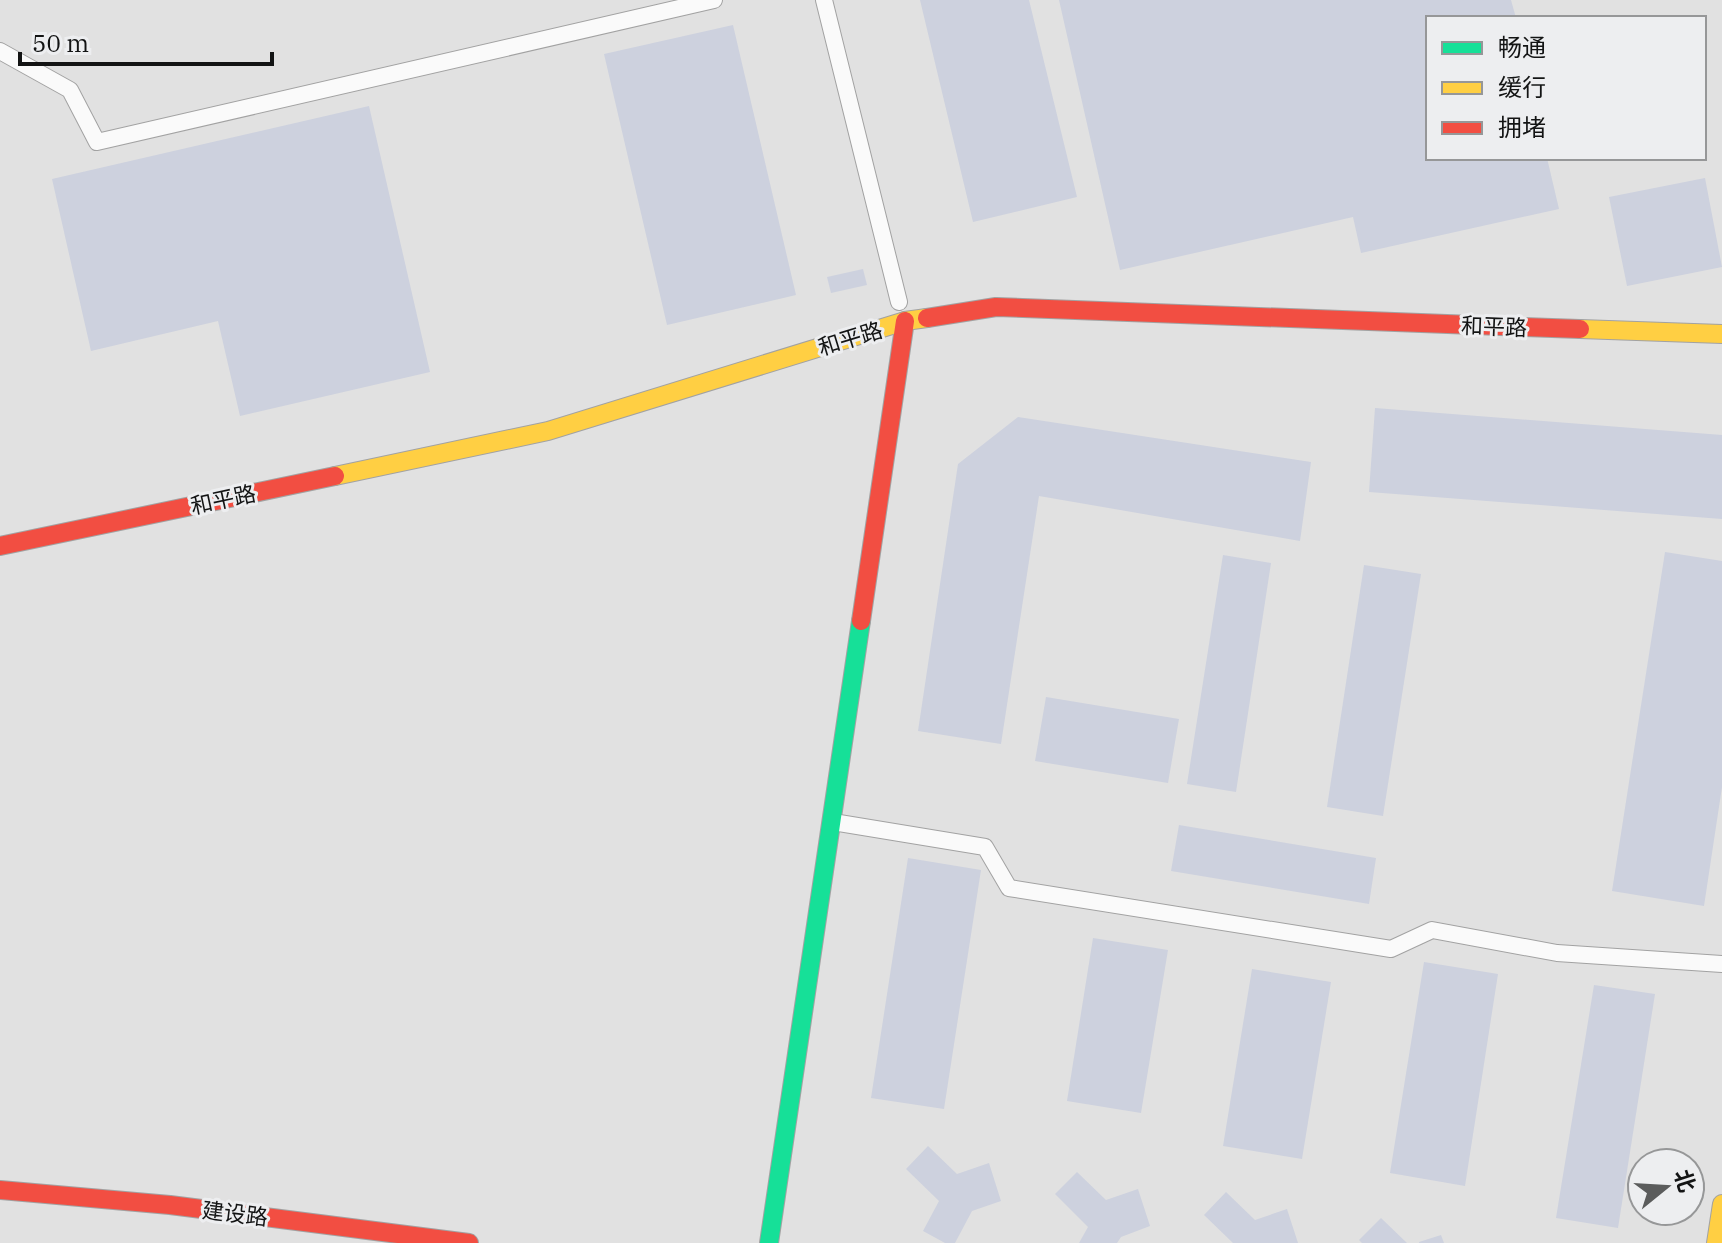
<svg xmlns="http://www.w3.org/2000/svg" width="1722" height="1243" font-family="'IBM Plex Serif','Noto Sans SC',serif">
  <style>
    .building { fill: #cdd1de }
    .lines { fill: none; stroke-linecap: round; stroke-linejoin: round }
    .lane-casing { stroke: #a2a2a2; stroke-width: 18 }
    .fast-casing { stroke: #a2a2a2; stroke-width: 20 }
    .slow-casing { stroke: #a2a2a2; stroke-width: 20 }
    .jam-casing { stroke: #a2a2a2; stroke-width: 20 }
    .lane { stroke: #fafafa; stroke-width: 16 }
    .fast { stroke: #16e098; stroke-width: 18 }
    .slow { stroke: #ffcf43; stroke-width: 18 }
    .jam { stroke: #f24e42; stroke-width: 18 }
    .labels { text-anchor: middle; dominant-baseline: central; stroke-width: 6; stroke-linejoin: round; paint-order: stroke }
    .street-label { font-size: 22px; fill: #131414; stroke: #edeef0 }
  </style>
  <rect width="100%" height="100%" fill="#e1e1e1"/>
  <path class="building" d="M920,0h109l48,197 -104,25z
    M1059,0h452l5,18h-88v140h119l12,51 -198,44 -8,-36 -233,53z
    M733,25l63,270 -129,30 -63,-271z
    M369,106l61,266 -190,44 -22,-95 -127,30 -39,-172z
    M1705,178l17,89 -95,19 -18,-89z
    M863,269l4,16 -36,8 -4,-16z
    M1375,408l347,27v84l-353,-27z
    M1018,417l293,45 -11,79 -261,-45 -38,248 -83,-13 40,-267z
    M1665,552l57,9v226l-18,119 -92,-15z
    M1223,555l48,8 -35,229 -49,-8z
    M1364,565l57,9 -38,242 -56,-9z
    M1046,697l133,22 -11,64 -133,-22z
    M1179,825l197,33 -7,46 -198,-33z
    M908,858l73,12 -37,239 -73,-11z
    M1093,938l75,12 -27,163 -74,-12z
    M1424,962l74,12 -33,212 -75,-13z
    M1252,969l79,13 -29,177 -79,-13z
    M1594,985l61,9 -37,234 -62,-10z
    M928,1146l29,28 32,-11 12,38 -29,10 -17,32h-10l-22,-12 16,-30 -33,-32z
    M1077,1172l29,28 32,-11 12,37 -29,11 -4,6h-38l9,-16 -33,-33z
    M1226,1192l29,28 32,-11 11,34h-65l-29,-28z
    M1381,1218l26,25h-45l-3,-3z
    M1441,1235l3,8h-25v-1z"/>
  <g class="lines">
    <g class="lane-casing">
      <path id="lane" d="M824,0l75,302
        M0,51l70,39 27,52 617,-142
        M833,822l152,25 24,41 382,61 41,-19 125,23 165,11"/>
    </g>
    <g class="fast-casing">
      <path id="fast" d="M769,1243l92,-622"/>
    </g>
    <g class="slow-casing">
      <path id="slow" d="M1580,329l142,5
        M335,476l213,-45 357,-110 22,-3
        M1716,1243l6,-39"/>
    </g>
    <g class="jam-casing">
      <path id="jam" d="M927,318l69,-11 584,22
        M0,546l335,-70
        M861,621l44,-300
        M0,1190l170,15 299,38"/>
    </g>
    <use href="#lane" class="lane"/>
    <use href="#fast" class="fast"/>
    <use href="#slow" class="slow"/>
    <use href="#jam" class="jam"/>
  </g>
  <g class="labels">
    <g class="street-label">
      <text transform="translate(1494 326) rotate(2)">和平路</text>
      <text transform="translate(850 338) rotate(-17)">和平路</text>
      <text transform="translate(223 499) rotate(-12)">和平路</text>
      <text transform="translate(235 1213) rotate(7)">建设路</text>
    </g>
  </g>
  <rect x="1426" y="16" width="280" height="144" fill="#edeef0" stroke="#969798" stroke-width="2"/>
  <rect x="1442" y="42" width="40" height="12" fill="#16e098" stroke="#969798" stroke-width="2"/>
  <text x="1498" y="56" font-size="24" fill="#131414">畅通</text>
  <rect x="1442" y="82" width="40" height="12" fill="#ffcf43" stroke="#969798" stroke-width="2"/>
  <text x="1498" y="96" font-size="24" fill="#131414">缓行</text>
  <rect x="1442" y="122" width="40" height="12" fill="#f24e42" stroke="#969798" stroke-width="2"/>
  <text x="1498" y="136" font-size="24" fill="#131414">拥堵</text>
  <g transform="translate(1666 1187) rotate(72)"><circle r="38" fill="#edeef0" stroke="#969798" stroke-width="2"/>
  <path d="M0-6L14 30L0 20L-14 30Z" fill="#5b5c5c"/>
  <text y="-12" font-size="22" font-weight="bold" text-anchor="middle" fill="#131414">北</text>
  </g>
  <path d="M20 52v12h252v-12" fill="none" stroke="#131414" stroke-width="4"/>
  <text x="32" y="52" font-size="24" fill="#131414" stroke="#edeef0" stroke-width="6" paint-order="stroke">50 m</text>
</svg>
